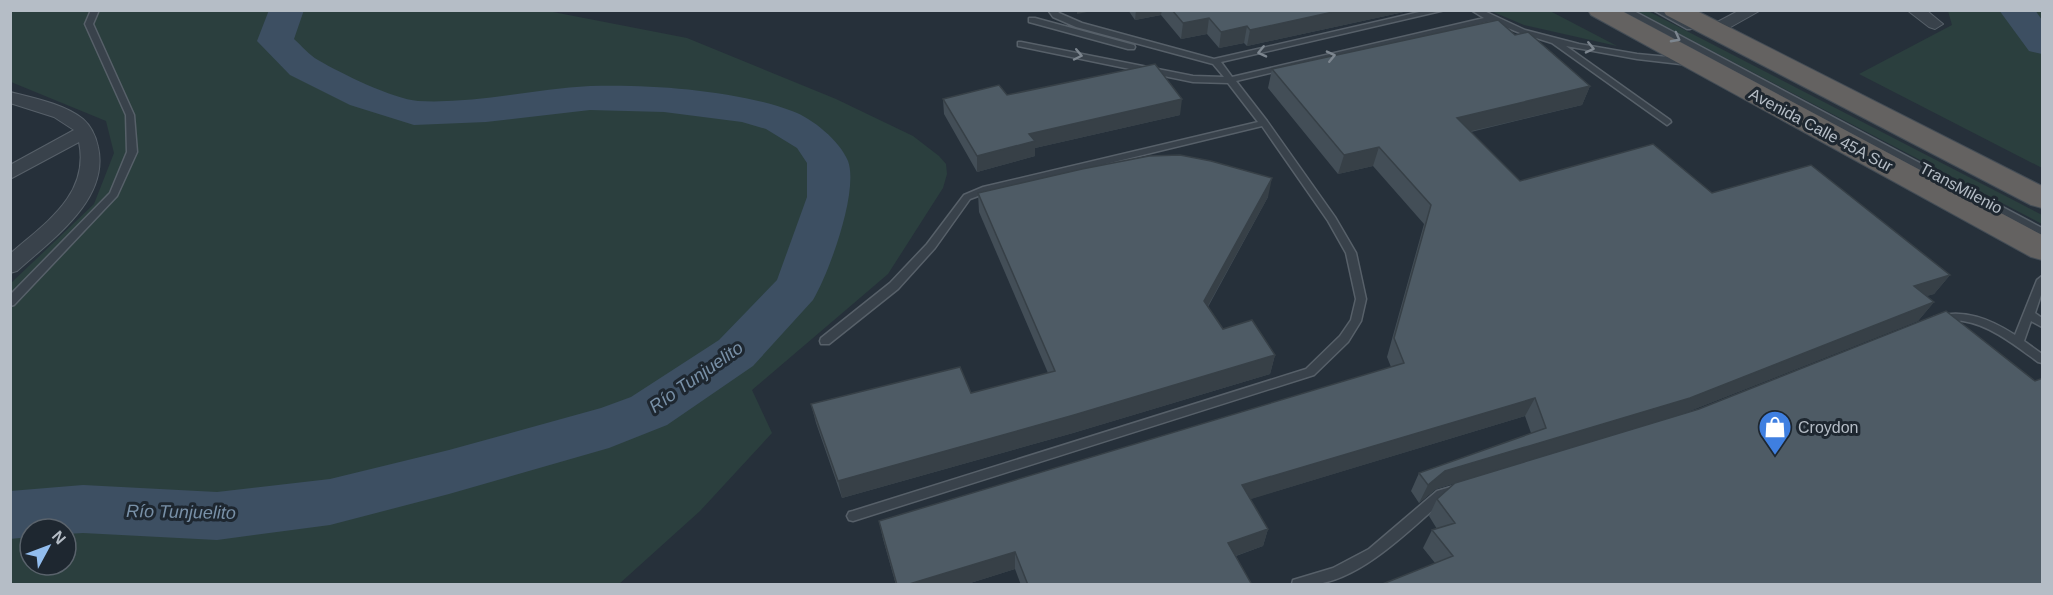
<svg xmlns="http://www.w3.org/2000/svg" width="2053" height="595" font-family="Helvetica,sans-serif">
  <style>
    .green { fill: #2b3f3e; fill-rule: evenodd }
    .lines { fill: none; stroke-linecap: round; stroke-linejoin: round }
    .river { fill: #3d4f62; fill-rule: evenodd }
    .service-casing { stroke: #576069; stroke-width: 3 }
    .minor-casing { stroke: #576069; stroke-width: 2 }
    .trunk-casing { stroke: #444d56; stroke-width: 2 }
    .service { fill: #39424b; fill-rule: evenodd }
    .minor { fill: #39424b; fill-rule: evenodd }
    .trunk { fill: #646261; fill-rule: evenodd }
    .wall { fill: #434e57 }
    .shaded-wall { fill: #374047 }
    .building { fill: #4e5b65; stroke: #374047; stroke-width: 1.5 }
    .oneway { stroke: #7d868f }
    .labels { text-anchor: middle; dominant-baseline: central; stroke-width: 6; stroke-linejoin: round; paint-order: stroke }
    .street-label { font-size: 16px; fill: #b5bdc6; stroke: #1e2730 }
    .poi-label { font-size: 16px; fill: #b5bdc6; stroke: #1e2730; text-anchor: start }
    .water-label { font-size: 18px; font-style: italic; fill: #7890a7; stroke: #1e2730 }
  </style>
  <rect width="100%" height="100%" fill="#26303a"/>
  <path class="green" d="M11,11h537l139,27 149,61 77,37 26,20 7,8 1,10 -4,14 -55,86 -136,116 20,43 -72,78 -81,73h-608v-301l83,-79 20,-51 -8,-32 -95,-39zM30,529h36v36h-36z
    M1491,11h59l67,35 -93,-21z
    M1636,11h12l394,204v9z
    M1948,11h94v157l-183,-94 93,-49z"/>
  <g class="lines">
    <path class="river" d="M269,10h35l-10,29c8,7 15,16 24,21 22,13 75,39 100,41 58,3 115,-12 172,-15 60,-2 145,4 202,25 20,7 48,30 56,50 11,30 -19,112 -35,139l-60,66 -86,59 -58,23 -160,46 -119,31 -113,15 -134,-7 -17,1v-5h-36v8l-20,2v-48l73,-6 134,7 113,-13 119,-29 152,-42 30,-11 88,-57 58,-60 30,-83v-34l-10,-15 -31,-19 -24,-7 -78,-10 -74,-2 -104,12 -72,3 -64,-20 -60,-30 -33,-34z
      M1999,10h36l7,10v34l-13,-3z"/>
    <g class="service-casing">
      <path id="service" d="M91,10h8l-6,14 41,91 3,37 -20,44 -103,109 -4,1v-11l100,-102 17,-41 -1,-37 -41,-91z
        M1048,10h9l2,3 23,10 132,36 214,-49h17l-224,52 11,15 252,-59 -13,-8h11l43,20 54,14 58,10 52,5 4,3 -4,3 -52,-6 -71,-13 104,74 1,2 -4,3 -115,-82 -32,-10 -29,-12 -255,60 31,40 68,96 21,36 10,46 -5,22 -13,21 -34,33 -461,146 -4,-1 -2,-4 2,-4 4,-1 453,-142 34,-33 11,-16 5,-21 -10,-46 -18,-32 -66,-95 -276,67 -16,6 -35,49 -37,41 -69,55h-8l-1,-3 1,-3 69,-55 37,-39 37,-49 19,-8 275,-65 -30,-39 -35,-1 -175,-36v-4h3l172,34 31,1 -11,-13 -137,-37 -23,-10z
        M1621,10h11l410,218v7z
        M1653,10h11l30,17 -4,2h-3z
        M1029,18h6l99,27 1,2 -1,2h-6l-99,-27z
        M2042,276v16l-7,21 7,5v9l-11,-6 -7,20 18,13v9l-4,-1c-22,-16 -48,-37 -75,-41 -10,-1 -20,4 -29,2l-1,-3 1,-3c30,-9 56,2 81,18l22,-55z
        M1454,486l4,1 2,4 -2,4 -13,4c-33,29 -84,81 -130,85 -8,1 -16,0 -23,0l1,-4 40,-12 36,-19 68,-58z"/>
    </g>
    <g class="minor-casing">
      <path id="minor" d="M1740,10h21l-41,23h-12l-2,-3 2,-3z
        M1907,10h19l17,14 -8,5 -6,-2z
        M10,92c24,6 54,12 73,27 8,7 13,18 15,28 12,53 -47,93 -81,124l-7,2v-19c35,-31 80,-59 69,-112l-69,37v-14l64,-35 -20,-13 -44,-14z"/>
    </g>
    <g class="trunk-casing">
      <path id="trunk" d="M1588,10h32l422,225v25l-11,-3 -440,-242z
        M1663,10h32l347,176v22l-11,-3 -365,-190z"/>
    </g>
    <use href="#service" class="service"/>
    <use href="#minor" class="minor"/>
    <use href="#trunk" class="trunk"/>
  </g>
  <path class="wall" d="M1128,10h285l-166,36 -3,-3 -25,5 -12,-14 -26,5 -20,-24 -26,5z
    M1515,35l75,51 -8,19 -111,27 49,49 192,12 238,82 -16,19 -8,2 8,6 -16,19 -236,93 353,-33 -600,182 -12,-15 9,-18 5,-1 -8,-13 8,-17 52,-26 -53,16 -17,14 -8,-12 8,-18 112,-40 -6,-17 -275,83 18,30 -5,17 -27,10 16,29h-231l-6,-16 -51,16h-68l-13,-46 -4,-18 512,-154 -4,-10 37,-133 -51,-58 -35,8 -70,-86 4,-19z
    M1007,95l173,20 -145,33v8l-58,16 -33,-58 -1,-15z
    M978,193l290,4 -60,110 15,22 52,26 -5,19 -197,59 -231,65 -26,-75 -5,-19 160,-11 77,-20 -69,-161z"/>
  <path class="shaded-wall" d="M1077,10h20l-20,4z
    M1136,10h26l-1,5 -26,5z
    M1342,10h71l-166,36 3,-16z
    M1209,18l-2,16 -26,5 2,-16z
    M1247,26l-3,17 -25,5 2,-16z
    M1590,86l-8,19 -132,31 7,-18z
    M1182,99l-2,16 -145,33v8l-58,16v-16l52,-22z
    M1379,147l-6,19 -35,8 6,-19z
    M1272,178l-4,19 -68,123 4,-19z
    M1950,275l-16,19 -36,10 16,-18z
    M1934,302l-16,19 -241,95 -241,73 -17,14 9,-18 17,-14z
    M1275,355l-5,19 -197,59 -231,65 -4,-17z
    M1535,398l-10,18 -287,87 4,-18z
    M1268,529l-5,17 -39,14 4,-17z
    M1015,552v17l-51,16h-58z"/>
  <path class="building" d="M1172,10h170l-92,20 -3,-4 -26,6 -12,-14 -26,5z
    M1498,20l17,15 13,-3 62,54 -133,32 63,63 133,-37 59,49 99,-28 139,110 -36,11 20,16 -244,96 -245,73 -17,14 -9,-12 127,-45 -11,-30 -293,87 26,44 -40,14 24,42h-224l-13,-33 -109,33h-9l-18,-64 525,-158 -10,-25 37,-133 -52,-58 -35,8 -72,-86z
    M1155,64l27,35 -153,35 6,7 -58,15 -34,-57 56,-14 8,10z
    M1180,155l31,6 61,17 -68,123 19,28 29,-9 23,35 -201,60 -236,66 -27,-77 149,-37 11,26 84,-22 -77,-178 104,-24 67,-13z
    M1946,311l89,70 8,-3v207h-663l73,-29 -21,-26 23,-7 -18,-24 18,-16 244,-74z"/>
  <defs><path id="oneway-chevron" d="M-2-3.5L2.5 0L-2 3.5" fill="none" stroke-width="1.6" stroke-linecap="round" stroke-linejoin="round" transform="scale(1.5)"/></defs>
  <g class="oneway">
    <use href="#oneway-chevron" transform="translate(1676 38) rotate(28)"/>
    <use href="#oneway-chevron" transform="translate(1590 48) rotate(13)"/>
    <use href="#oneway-chevron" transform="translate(1262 52) rotate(167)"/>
    <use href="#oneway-chevron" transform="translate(1078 55) rotate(12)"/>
    <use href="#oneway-chevron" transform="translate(1331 56) rotate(-13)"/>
  </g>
  <defs>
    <g id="shop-pin" transform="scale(1.725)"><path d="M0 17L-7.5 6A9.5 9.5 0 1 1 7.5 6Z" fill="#3f7fe0" stroke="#1e2730"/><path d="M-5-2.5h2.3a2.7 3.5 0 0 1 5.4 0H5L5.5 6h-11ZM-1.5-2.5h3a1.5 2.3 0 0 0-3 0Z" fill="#fff"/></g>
  </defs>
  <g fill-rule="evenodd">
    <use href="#shop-pin" x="1775" y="427"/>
  </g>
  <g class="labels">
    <g class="street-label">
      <text transform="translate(1821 130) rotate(28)">Avenida Calle 45A Sur</text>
      <text transform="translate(1961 188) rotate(28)">TransMilenio</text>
    </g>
    <g class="poi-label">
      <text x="1798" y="427">Croydon</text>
    </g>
    <g class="water-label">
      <text transform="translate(696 377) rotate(-35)">Río Tunjuelito</text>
      <text transform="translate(181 512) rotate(1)">Río Tunjuelito</text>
    </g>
  </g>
  <rect width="2053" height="595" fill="none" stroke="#b5bdc6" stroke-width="24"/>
  <g transform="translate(48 547) rotate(49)"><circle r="28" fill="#1e2730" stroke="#5a636c" stroke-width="1.5"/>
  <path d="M0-4.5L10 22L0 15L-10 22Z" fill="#92bdee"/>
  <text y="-9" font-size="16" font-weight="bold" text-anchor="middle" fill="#b5bdc6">N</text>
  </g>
</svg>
